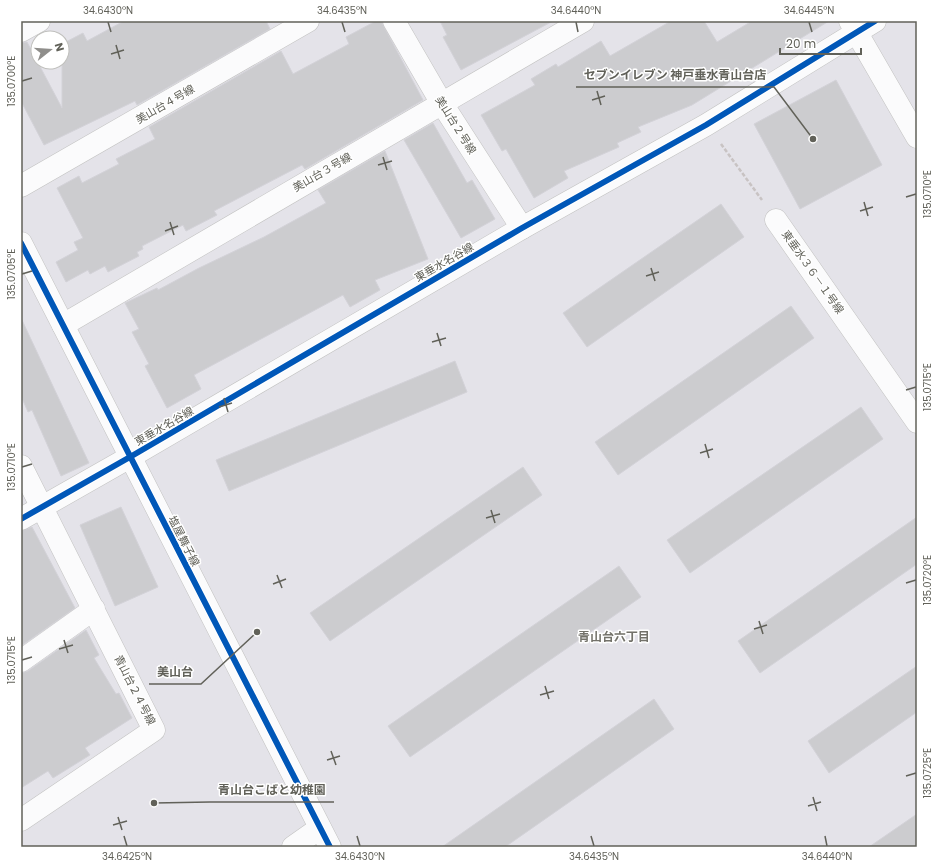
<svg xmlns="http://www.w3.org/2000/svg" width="938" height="868" font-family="Poppins,'Noto Sans JP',sans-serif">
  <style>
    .building { fill: #cccccf; stroke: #d3d2d8 }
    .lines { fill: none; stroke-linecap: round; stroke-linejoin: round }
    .minor-casing { stroke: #c2c2c1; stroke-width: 23 }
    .tertiary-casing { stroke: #c2c2c1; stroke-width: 23 }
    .path { stroke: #c8c3c3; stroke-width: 2.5; stroke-dasharray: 4 2; stroke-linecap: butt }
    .minor { stroke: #fbfbfc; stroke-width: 22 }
    .tertiary { stroke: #fbfbfc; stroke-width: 22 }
    .cycleway-casing { stroke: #fff; stroke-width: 8 }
    .cycleway { stroke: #0057b8; stroke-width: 6 }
    .ticks { fill: none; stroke: #616159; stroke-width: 1.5 }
    .labels { text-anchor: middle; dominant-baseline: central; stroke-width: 3; stroke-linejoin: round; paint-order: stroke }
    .street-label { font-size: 11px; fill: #616159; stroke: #fff }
    .neighbourhood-label { font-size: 12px; font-weight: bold; fill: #73726a; stroke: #fff }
    .leader { fill: none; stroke: #616159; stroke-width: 1.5 }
    .callout-dot { fill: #616159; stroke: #fff; stroke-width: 1.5 }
    .callout-label { font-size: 12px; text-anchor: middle; font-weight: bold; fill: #616159; stroke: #fff; stroke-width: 3; stroke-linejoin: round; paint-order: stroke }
    .neatline { fill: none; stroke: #616159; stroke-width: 1.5 }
    .ticks-label { font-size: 10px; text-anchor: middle; fill: #616159 }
  </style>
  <rect width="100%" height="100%" fill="#e4e3e9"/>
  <path class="building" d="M124,21h142l4,8 -133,76 -2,-4 -91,44 -23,-44v-58l6,-1 35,66v-64l21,-11 4,8z
    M376,21h5l42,79 -118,69 -3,-4 -88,46 3,4 -31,16 -3,-6 -41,21 1,3 -6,3 2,4 -31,16 -3,-6 -15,8 -2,-4 -22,12 -10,-20 22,-12 -4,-8 9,-4 -26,-50 22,-12 3,7 37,-19 -3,-5 39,-20 -6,-12 132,-76 12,23 56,-30 -3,-7z
    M440,21h113l-92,49 -18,-33 4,-2z
    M671,21h33l13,21 35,-21h77l-137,84 -54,22 3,5 -24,11 2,4 -55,24 4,7 -34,20 -28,-49 -4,2 -21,-36 54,-30 -4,-6 25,-15 2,3 43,-26 9,15z
    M836,80l46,85 -82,44 -46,-85z
    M433,123l34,60 5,-3 23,39 -34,19 -57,-98z
    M385,151l43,108 -53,21 5,10 -30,17 -7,-12 -149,80 7,14 -34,19 -22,-42 4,-2 -17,-32 7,-3 -14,-26 32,-15 1,2 41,-22 65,-31 62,-34 -8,-13z
    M721,204l23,33 -157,110 -24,-34z
    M791,306l23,32 -196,137 -23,-33z
    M21,318l68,145 -28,13 -29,-66 -4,2 -7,-16z
    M455,361l12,31 -238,99 -13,-31z
    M861,407l22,32 -193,134 -23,-33z
    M523,467l19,28 -212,146 -20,-28z
    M121,507l37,80 -43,19 -35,-81z
    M917,517v47l-157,109 -22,-32z
    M32,527l43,81 -54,38v-115z
    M619,566l22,31 -231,160 -22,-31z
    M86,630l13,25 -5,3 22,36 3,-1 13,25 -47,30 5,7 -37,23 -5,-7 -27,17v-115l7,-2z
    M917,666v46l-88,61 -21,-32z
    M654,699l20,30 -169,118h-63z
    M917,814v33h-48z"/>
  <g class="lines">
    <g class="minor-casing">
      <path id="minor" d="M394,21l47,81 81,126
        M850,21l67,116
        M21,31l18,-10
        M21,186l287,-165
        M776,220l141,202
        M63,325l520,-304
        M21,466l133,264 -133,90
        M21,661l73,-52
        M293,847l27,-19"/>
    </g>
    <g class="tertiary-casing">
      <path id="tertiary" d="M21,243l309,604
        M21,519l109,-62 392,-229 184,-103 169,-104"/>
    </g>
    <path class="path" d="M721,144l41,56"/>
    <use href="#minor" class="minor"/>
    <use href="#tertiary" class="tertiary"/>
    <g class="cycleway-casing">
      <path id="cycleway" d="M21,243l309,604
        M21,519l109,-62 392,-229 184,-103 169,-104"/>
    </g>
    <use href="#cycleway" class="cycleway"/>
  </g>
  <path class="ticks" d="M108,22l3,10M342,22l3,10M576,22l2,10M809,22l3,10M116,45l4,14M111,54l13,-4M22,81l10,-3M597,91l4,14M592,100l13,-4M383,157l4,13M378,165l14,-4M906,197l10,-3M864,202l4,14M860,211l13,-4M170,222l4,13M165,231l13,-5M651,268l4,13M22,274l10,-3M646,276l13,-4M437,333l4,13M432,342l14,-4M906,390l10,-3M224,398l4,14M219,407l13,-4M705,444l4,14M700,453l13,-4M22,467l10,-3M491,510l4,13M486,518l14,-4M277,575l5,13M906,583l10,-3M273,584l13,-5M759,621l4,13M754,629l13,-4M64,640l4,13M59,649l14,-4M22,660l10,-3M545,686l4,13M540,695l14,-4M331,751l5,14M327,760l13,-4M906,776l10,-3M813,797l4,14M808,806l13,-4M118,817l4,13M113,825l14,-4M124,836l3,10M357,836l3,10M591,836l3,10M825,836l2,10"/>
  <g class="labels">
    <g class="street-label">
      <text transform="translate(165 104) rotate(-30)">美山台４号線</text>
      <text transform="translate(456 125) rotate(58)">美山台２号線</text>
      <text transform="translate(322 172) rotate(-30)">美山台３号線</text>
      <text transform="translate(444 262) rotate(-30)">東垂水名谷線</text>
      <text transform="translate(813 272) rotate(55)">東垂水３６－１号線</text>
      <text transform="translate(164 426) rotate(-30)">東垂水名谷線</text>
      <text transform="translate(184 541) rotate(63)">塩屋舞子線</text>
      <text transform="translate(135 690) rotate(63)">青山台２４号線</text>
    </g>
    <g class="neighbourhood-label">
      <text x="614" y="636">青山台六丁目</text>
    </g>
  </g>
  <path class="leader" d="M813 139L774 87H576M257 632L201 684H149M154 803L210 802H334"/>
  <g class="callout-dot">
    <circle cx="813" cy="139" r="4"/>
    <circle cx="257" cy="632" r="4"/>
    <circle cx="154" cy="803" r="4"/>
  </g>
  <g class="callout-label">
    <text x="675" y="79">セブンイレブン 神戸垂水青山台店</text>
    <text x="175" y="676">美山台</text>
    <text x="272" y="794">青山台こばと幼稚園</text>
  </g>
  <rect width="938" height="868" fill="none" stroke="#ffffff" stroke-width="44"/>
  <g transform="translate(50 50) rotate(73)"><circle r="19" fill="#ffffff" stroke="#c0c0bd"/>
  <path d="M0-3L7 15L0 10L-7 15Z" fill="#8f8e8b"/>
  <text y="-6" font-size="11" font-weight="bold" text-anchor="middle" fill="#616159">N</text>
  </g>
  <path d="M780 48v6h81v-6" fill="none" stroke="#616159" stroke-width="2"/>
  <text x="786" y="48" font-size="12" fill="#616159" stroke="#ffffff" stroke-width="3" paint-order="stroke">20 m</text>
  <rect x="22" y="22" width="894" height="824" class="neatline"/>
  <g class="ticks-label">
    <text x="108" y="14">34.6430°N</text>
    <text x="342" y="14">34.6435°N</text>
    <text x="576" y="14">34.6440°N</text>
    <text x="809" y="14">34.6445°N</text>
    <text transform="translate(11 81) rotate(-90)" y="4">135.0700°E</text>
    <text transform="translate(927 194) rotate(-90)" y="4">135.0710°E</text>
    <text transform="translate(11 274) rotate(-90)" y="4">135.0705°E</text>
    <text transform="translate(927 387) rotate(-90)" y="4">135.0715°E</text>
    <text transform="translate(11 467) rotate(-90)" y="4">135.0710°E</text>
    <text transform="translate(927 580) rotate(-90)" y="4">135.0720°E</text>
    <text transform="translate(11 660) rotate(-90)" y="4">135.0715°E</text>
    <text transform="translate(927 773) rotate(-90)" y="4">135.0725°E</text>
    <text x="127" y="860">34.6425°N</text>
    <text x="360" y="860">34.6430°N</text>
    <text x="594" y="860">34.6435°N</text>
    <text x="827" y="860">34.6440°N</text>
  </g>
</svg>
